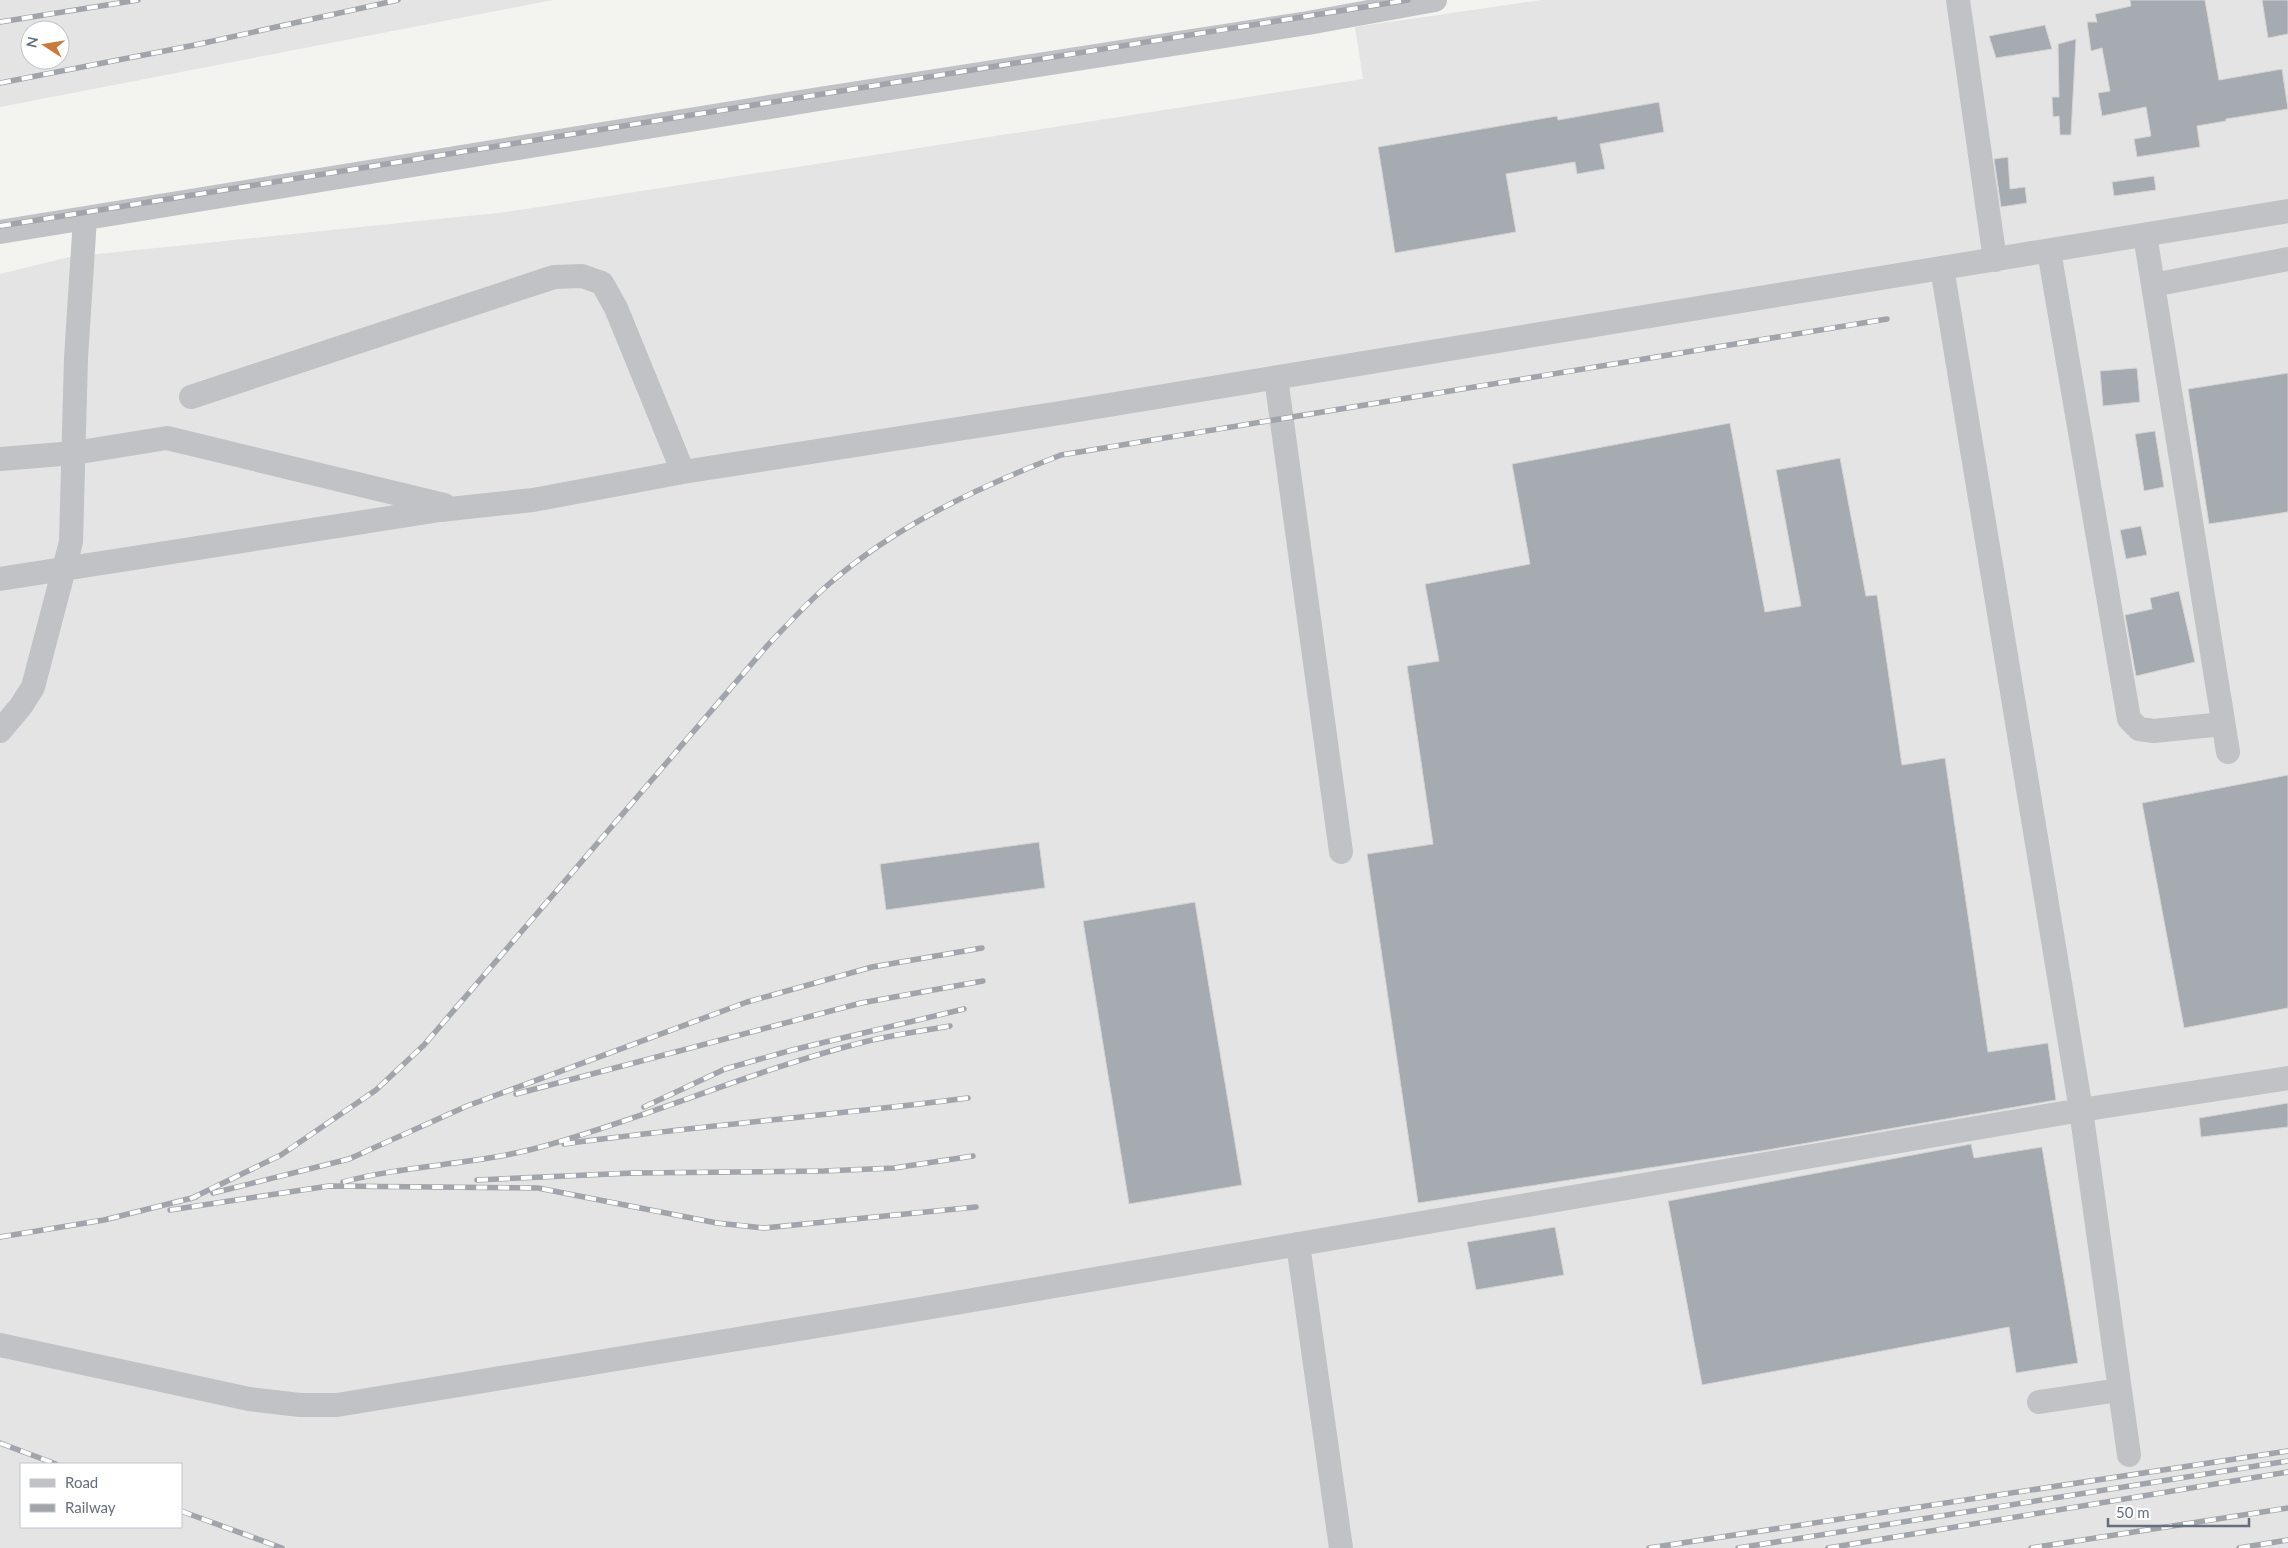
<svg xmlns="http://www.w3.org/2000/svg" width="2288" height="1548" font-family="Lato,sans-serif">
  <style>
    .built { fill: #e3e4e3; fill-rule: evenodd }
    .building { fill: #a6aab1; stroke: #d4d5d3 }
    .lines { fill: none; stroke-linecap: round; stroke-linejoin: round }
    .minor { stroke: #c0c2c5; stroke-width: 24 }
    .rail-casing { stroke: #a1a4aa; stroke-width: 5.5 }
    .rail { stroke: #fff; stroke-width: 4; stroke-dasharray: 11; stroke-linecap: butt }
  </style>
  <rect width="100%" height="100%" fill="#f3f3f0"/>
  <path class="built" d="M0,0h553l-553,107zM30,30h30v30h-30z
    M1541,0h747v1548h-2288v-1274l69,-17 438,-45 856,-133 -8,-52zM21,1464h160v63h-160z"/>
  <path class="building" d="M2130,0h75l14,80 63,-11 6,40 -62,10v2l-29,5 3,21 -63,10 -3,-18 17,-3 -5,-29 -44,9 -4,-23 12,-2 -8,-43 -11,3 -4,-29h10l-2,-8 36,-8z
    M2262,0h26v34l-20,4z
    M2045,25l7,24 -56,9 -7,-22z
    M2076,39l-5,96h-11l-1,-19 -6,1 -1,-20h7l-1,-53z
    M1659,102l5,30 -64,12 5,25 -28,5 -2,-12 -69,12 10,58 -121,21 -17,-106 179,-31 1,4z
    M2008,157l2,32 15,-2 2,16 -26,4 -7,-48z
    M2154,176l2,14 -42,6 -2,-14z
    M2137,368l3,34 -37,4 -3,-35z
    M2288,373v139l-79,12 -21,-135z
    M1730,423l35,189 36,-6 -25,-136 64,-12 26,138 11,-1 25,170 43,-7 43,294 60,-9 8,57 -289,50 -349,53 -51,-349 66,-10 -26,-178 32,-5 -14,-77 105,-20 -18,-100z
    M2155,431l9,56 -20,4 -9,-57z
    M2141,526l6,29 -21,4 -6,-29z
    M2179,591l16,71 -59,14 -11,-61 27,-6 -2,-11z
    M2288,775v233l-104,20 -42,-225z
    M1039,842l6,46 -159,22 -6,-46z
    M1195,902l47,283 -113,19 -46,-283z
    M2288,1103v24l-87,10 -2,-19z
    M1971,1144l3,14 68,-11 36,216 -62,10 -7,-46 -307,58 -34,-184z
    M1555,1227l9,48 -88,15 -9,-48z"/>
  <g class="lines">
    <path class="minor" d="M1958,0l37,260
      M0,232l819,-133 489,-76 127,-23
      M2145,235l83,517
      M2049,251l80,468 10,10 15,2 69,-7
      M1942,268l139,842 48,345
      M2153,285l135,-26
      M1276,378l65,474
      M191,397l363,-120 28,-1 20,7 14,25 67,164
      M0,459l74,-6 93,-15 277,67
      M0,579l440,-69 93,-10 150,-28 371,-58 1234,-203
      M0,731l21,-25 12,-19 38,-145 5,-184 9,-140
      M1298,1244l43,304
      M0,1345l249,54 51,6h37l589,-97 1155,-198 207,-32
      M2039,1402l80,-12"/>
    <g class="rail-casing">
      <path id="rail" d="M0,22l138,-22
        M0,83l195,-38 203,-45
        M0,226l1408,-226
        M516,1094l345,-91 122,-22
        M644,1107l81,-38 67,-19 172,-41
        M564,1144c134,-18 270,-29 404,-46
        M477,1180l156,-7 191,-2 70,-3 79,-12
        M343,1182c63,-17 130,-17 194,-34 110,-30 216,-78 327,-106 28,-7 57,-11 86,-16
        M213,1193l136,-34 118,-53 280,-104 125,-35 110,-19
        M190,1199l91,-44 95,-65 48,-45 343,-399c20,-21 40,-43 62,-62 66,-58 150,-97 232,-129l826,-136
        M170,1210l159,-24 209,2 179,35 47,5 212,-21
        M0,1237l104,-17 92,-23
        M0,1443l56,21
        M181,1511l101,37
        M1649,1548l639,-97
        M1738,1548l550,-87
        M1828,1548l460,-76
        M2031,1548l257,-40
        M2239,1548l49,-8"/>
    </g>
    <use href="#rail" class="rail"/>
  </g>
  <rect x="20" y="1463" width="162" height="65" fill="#ffffff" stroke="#c2c5cb"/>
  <rect x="30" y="1479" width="25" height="8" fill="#c0c2c5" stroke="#c2c5cb"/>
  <text x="65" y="1488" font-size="15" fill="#666e7d">Road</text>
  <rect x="30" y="1504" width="25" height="8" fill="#a1a4aa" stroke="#c2c5cb"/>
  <text x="65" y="1513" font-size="15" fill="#666e7d">Railway</text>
  <g transform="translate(45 45) rotate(282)"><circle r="24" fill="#ffffff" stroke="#c2c5cb"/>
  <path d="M0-4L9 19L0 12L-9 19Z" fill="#cd7837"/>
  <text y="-8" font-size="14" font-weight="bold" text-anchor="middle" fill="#666e7d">N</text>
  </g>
  <path d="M2108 1518v8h141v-8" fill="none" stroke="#666e7d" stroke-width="2.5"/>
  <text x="2116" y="1518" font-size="15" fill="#666e7d" stroke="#ffffff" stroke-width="4" paint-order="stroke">50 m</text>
</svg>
